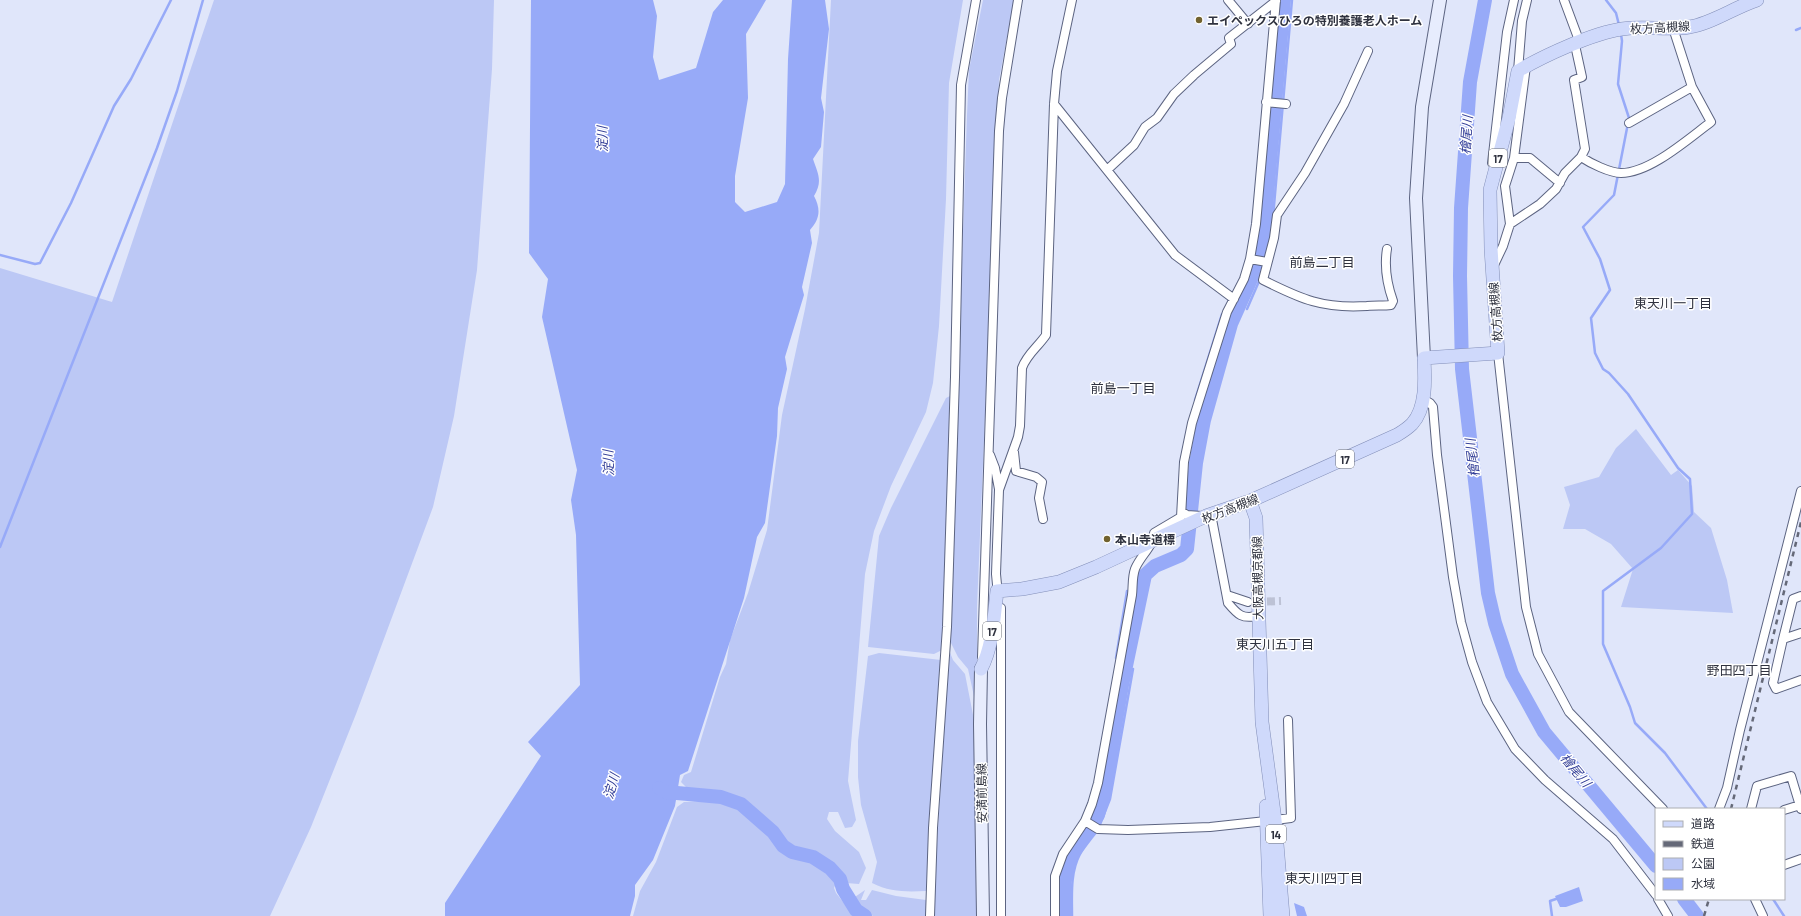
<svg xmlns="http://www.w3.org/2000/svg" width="1801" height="916" font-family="Barlow,'Noto Sans JP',sans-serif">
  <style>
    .green { fill: #bcc8f5 }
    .water { fill: #97aaf8 }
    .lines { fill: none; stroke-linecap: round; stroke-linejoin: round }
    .stream { stroke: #97aaf8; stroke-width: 2.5 }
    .river { stroke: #97aaf8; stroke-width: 14 }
    .street-tunnel { stroke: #bdc2d5; stroke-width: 8; stroke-dasharray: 8 4; stroke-linecap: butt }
    .street-casing { stroke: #5c6481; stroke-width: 10 }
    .secondary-casing { stroke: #5c6481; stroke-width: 14 }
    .primary-casing { stroke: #828eb8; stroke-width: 14 }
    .street { stroke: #fff; stroke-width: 8 }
    .secondary { stroke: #e7ecfd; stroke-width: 12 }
    .primary { stroke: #cfd9fb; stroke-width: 13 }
    .rail { stroke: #656978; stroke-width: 2.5; stroke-dasharray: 5 5; stroke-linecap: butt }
    .poi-dot { fill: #71622f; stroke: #fff; stroke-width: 1.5 }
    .labels { text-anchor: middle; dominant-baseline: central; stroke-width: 3; stroke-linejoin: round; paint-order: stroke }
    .shield { fill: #fff; stroke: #6d7079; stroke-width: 1 }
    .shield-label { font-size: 11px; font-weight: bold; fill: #2f323f }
    .poi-label { font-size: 12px; font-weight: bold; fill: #2f323f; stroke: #fff; text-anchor: start }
    .street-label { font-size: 12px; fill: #2f323f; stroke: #fff }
    .water-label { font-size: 13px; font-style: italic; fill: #354099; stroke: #fff }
    .neighbourhood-label { font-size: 13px; fill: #2f323f; stroke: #fff }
  </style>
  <rect width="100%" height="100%" fill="#e0e6fa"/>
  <path class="green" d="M214,0h280l-2,69 -15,201 -23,146 -21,91 -77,207 -45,113 -41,89h-270v-648l112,34z
    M831,0h132l-14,83 -3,116 -7,127 -6,57 -7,29 -35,74 -17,45 -9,43 -17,207 8,39 -4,7 -7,1 -7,-16h-9l-2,7 8,12 24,21 7,16 -7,16 -13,-1 -9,-16 -52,-25 -32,-36 -18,-9 -30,-5 -5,-4 -12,1 -7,-7 3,-7 7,-3 29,-95 6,-13 4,-24 18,-47 19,-63 15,-115 23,-106 14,-76z
    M983,0h31l-15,80 -22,527v103l-9,-41 -10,-12 -9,-18 18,-524 2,-45z
    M950,396l-8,254 -8,4 -66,-7 11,-111 12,-28 55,-110z
    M1636,429l35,46 7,-5 14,16 2,26 17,16 16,52 6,33 -112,-6 12,-38 -22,-25 -26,-15h-22l7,-24 -6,-18 35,-10 17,-29z
    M949,650l4,10 12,14 12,61 1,181h-43v-38z
    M879,653l62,7 -15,231c-20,1 -36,1 -54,-8l5,-21 -16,-57 -3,-28v-36l10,-85z
    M707,801l27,4 32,24 9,16 13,11 14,5 12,-1 11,8 12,13 -3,7 2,5 18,23h-221l7,-25 16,-29 21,-55 7,-5z
    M865,890l-4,10h5l6,-10 24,6 30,4v16h-53l-20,-10 -1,-7z"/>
  <path class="water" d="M531,0h122l4,16 -4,41 6,23 37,-12 17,-56 10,-12h43l-20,34 2,64 -13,78v26l10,10 32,-10 8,-18 3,-125 4,-59h33l4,29 -8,69 3,14 -3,35 -8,12c5,15 10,22 1,37 7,13 6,23 -4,34l2,13 -10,44 2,8 -19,62 2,12 -9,39 -1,28 -12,87 -8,14 -13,61 -56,173 -8,4 -5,31 -22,54 -18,25v11l-5,20h-185v-13l96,-147 -13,-14 52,-57 -4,-150 -5,-35 6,-30 -35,-153 6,-38 -19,-26z
    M1579,887l4,14 -17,6h-6l-5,-11z
    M1294,903l10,4 3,9h-10z"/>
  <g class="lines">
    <path class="stream" d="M1606,0l10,13 3,12
      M1796,30l5,-2
      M1621,34l1,7 -4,43 11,34 -15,77 -31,32 17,32 10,31 -19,28 4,35 8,16 6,4 19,21 50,74 12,11 2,35 -31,34 -58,43v53l27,63 5,16 30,30 42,56
      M1273,217l19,-217
      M0,255l35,9 5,-1 31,-60 43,-97 17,-27 40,-79
      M1247,309l13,-30
      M1195,400l27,-86
      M0,547l157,-399 20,-57 26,-91
      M1116,658l11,-67
      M1099,827l11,-28 23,-130
      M1773,899l11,17
      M1072,916c0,-21 -2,-43 8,-62 5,-8 11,-15 17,-23
      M1552,916l-2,-15 6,-2"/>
    <path class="river" d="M1485,0l-15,82 -9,126 -1,68 2,93 26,224 7,30 17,51 32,58 112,134
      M659,788l7,4 55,5 20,7 32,28 10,14 9,6 21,5 17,11 10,11 3,10 13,21 9,6
      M1684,899l13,17
      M1065,916l-1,-32 6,-26 28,-43 5,-18 19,-112 23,-110 10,-9 26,-11 6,-6 9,-86 8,-43 27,-96 26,-58 6,-23 21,-243"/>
    <path class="street-tunnel" d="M1255,602l26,-1"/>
    <g class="street-casing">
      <path id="street" d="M1228,0l20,24
        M1564,0l16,43
        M1575,45l7,32 -8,3 11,69 -4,8c9,6 29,16 40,16 29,0 67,-34 90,-51l-19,-35 -19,-59
        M1368,51l-24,53 -39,69 -28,42 -3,23 -11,42c38,19 60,29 104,26 8,-1 16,0 24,-1l2,-4c-6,-17 -9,-34 -6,-52
        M1518,71l4,-50 5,-21
        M1266,102l20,2
        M1054,104l121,151 59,44
        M1629,123l63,-36
        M1514,158h16l30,25
        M1492,163l15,-131 7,-32
        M1107,170l27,-25 11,-18 12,-9 17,-24 20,-19 37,-31 -2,-6 47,-37
        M1510,224l-5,-38 9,-28 12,-92
        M1250,259l17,3
        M1494,265l9,-19 7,-22 30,-20 16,-15 9,-16 16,-16
        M1498,353l28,254 12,47 31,58 94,97
        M1423,399l7,4 3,4 4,48 16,122 8,45 11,40 15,40 28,47 30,31 68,59 43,56
        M1014,452l2,19 20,6 6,5 -3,16 4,21
        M990,455l5,13 4,21
        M1182,512l5,3 15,1
        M1211,514l17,89c10,12 14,16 29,13
        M998,595l-2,-21 3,-84 19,-53 2,-11 2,-58c5,-14 16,-21 24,-33l8,-231 3,-33 15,-71
        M1227,595l21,7
        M1001,608v308
        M1801,633l-18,6 -10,44 3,6 25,-9
        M1783,639l10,-40 8,-3
        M982,657l17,-526 3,-33 16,-98
        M1719,809l8,-21 13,-58 61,-239
        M1751,809l6,-23 34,-10 10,33
        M1784,810l16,-5
        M1275,820l16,-2 -3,-98
        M1085,821l13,8 30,1 82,-3 56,-6
        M1784,865l17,-6
        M1658,899l10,17
        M1755,899l8,17
        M930,916l3,-88 14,-201 8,-250 6,-292 15,-85
        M1055,916v-40l8,-22 22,-33 7,-17 6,-21 34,-188c1,-8 0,-18 3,-26 5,-13 18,-22 19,-36l27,-16 3,-55 8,-39 35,-111 17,-33 6,-20 6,-35 20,-224"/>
    </g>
    <g class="secondary-casing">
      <path id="secondary" d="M1424,358l-8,-160 6,-91 18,-107
        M981,669l-1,55 3,192"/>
    </g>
    <g class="primary-casing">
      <path id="primary" d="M1250,501l6,17 6,204 13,98 8,96
        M981,669c12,-23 13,-52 16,-78l25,-2 37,-7 37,-15 110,-51 44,-15 147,-66c5,-3 11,-7 15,-11 15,-16 13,-46 12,-66l74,-5 -7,-104 -1,-59 19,-72 9,-47c25,-15 75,-38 104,-42 23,-4 45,2 67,-2 22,-3 46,-20 68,-27
        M1266,806l4,110"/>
    </g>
    <use href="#street" class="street"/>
    <use href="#secondary" class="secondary"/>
    <use href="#primary" class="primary"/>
    <path class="rail" d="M1731,809l70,-287
      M1704,916l5,-17"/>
  </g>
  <g class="poi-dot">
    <circle cx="1199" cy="20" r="4"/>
    <circle cx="1107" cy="539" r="4"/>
  </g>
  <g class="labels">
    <g class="shield">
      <rect x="1489" y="149" width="18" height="18" rx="3"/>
      <rect x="1336" y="450" width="18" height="18" rx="3"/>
      <rect x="983" y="622" width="18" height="18" rx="3"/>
      <rect x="1266" y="825" width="20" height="18" rx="3"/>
    </g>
    <g class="shield-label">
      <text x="1498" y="158">17</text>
      <text x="1345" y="459">17</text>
      <text x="992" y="631">17</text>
      <text x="1276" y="834">14</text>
    </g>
    <g class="poi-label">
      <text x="1207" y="20">エイぺックスひろの特別養護老人ホーム</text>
      <text x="1115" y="539">本山寺道標</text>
    </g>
    <g class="street-label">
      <text transform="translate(1660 27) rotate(-3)">枚方高槻線</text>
      <text transform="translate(1495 312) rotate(-94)">枚方高槻線</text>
      <text transform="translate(1230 508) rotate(-21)">枚方高槻線</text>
      <text transform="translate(1257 578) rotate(-91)">大阪高槻京都線</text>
      <text transform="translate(981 793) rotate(-91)">安満前島線</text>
    </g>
    <g class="water-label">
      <text transform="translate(1466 135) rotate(-86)">檜尾川</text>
      <text transform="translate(602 139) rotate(-91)">淀川</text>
      <text transform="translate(1472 458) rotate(-97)">檜尾川</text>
      <text transform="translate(608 463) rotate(-92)">淀川</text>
      <text transform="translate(1576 770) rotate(50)">檜尾川</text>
      <text transform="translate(611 786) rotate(-74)">淀川</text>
    </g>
    <g class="neighbourhood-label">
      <text x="1322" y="262">前島二丁目</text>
      <text x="1673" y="303">東天川一丁目</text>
      <text x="1123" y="388">前島一丁目</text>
      <text x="1275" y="644">東天川五丁目</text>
      <text x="1739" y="670">野田四丁目</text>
      <text x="1324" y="878">東天川四丁目</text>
    </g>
  </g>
  <rect x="1655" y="808" width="130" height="92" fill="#ffffff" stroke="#acadb2"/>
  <rect x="1663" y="821" width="20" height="6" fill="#cfd9fb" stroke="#acadb2"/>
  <text x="1691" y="828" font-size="12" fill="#2f323f">道路</text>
  <rect x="1663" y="841" width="20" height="6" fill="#656978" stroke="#acadb2"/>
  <text x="1691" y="848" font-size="12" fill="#2f323f">鉄道</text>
  <rect x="1663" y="858" width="20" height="12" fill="#bcc8f5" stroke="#acadb2"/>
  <text x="1691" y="868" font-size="12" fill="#2f323f">公園</text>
  <rect x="1663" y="878" width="20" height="12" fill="#97aaf8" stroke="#acadb2"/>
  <text x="1691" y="888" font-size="12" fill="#2f323f">水域</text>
</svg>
